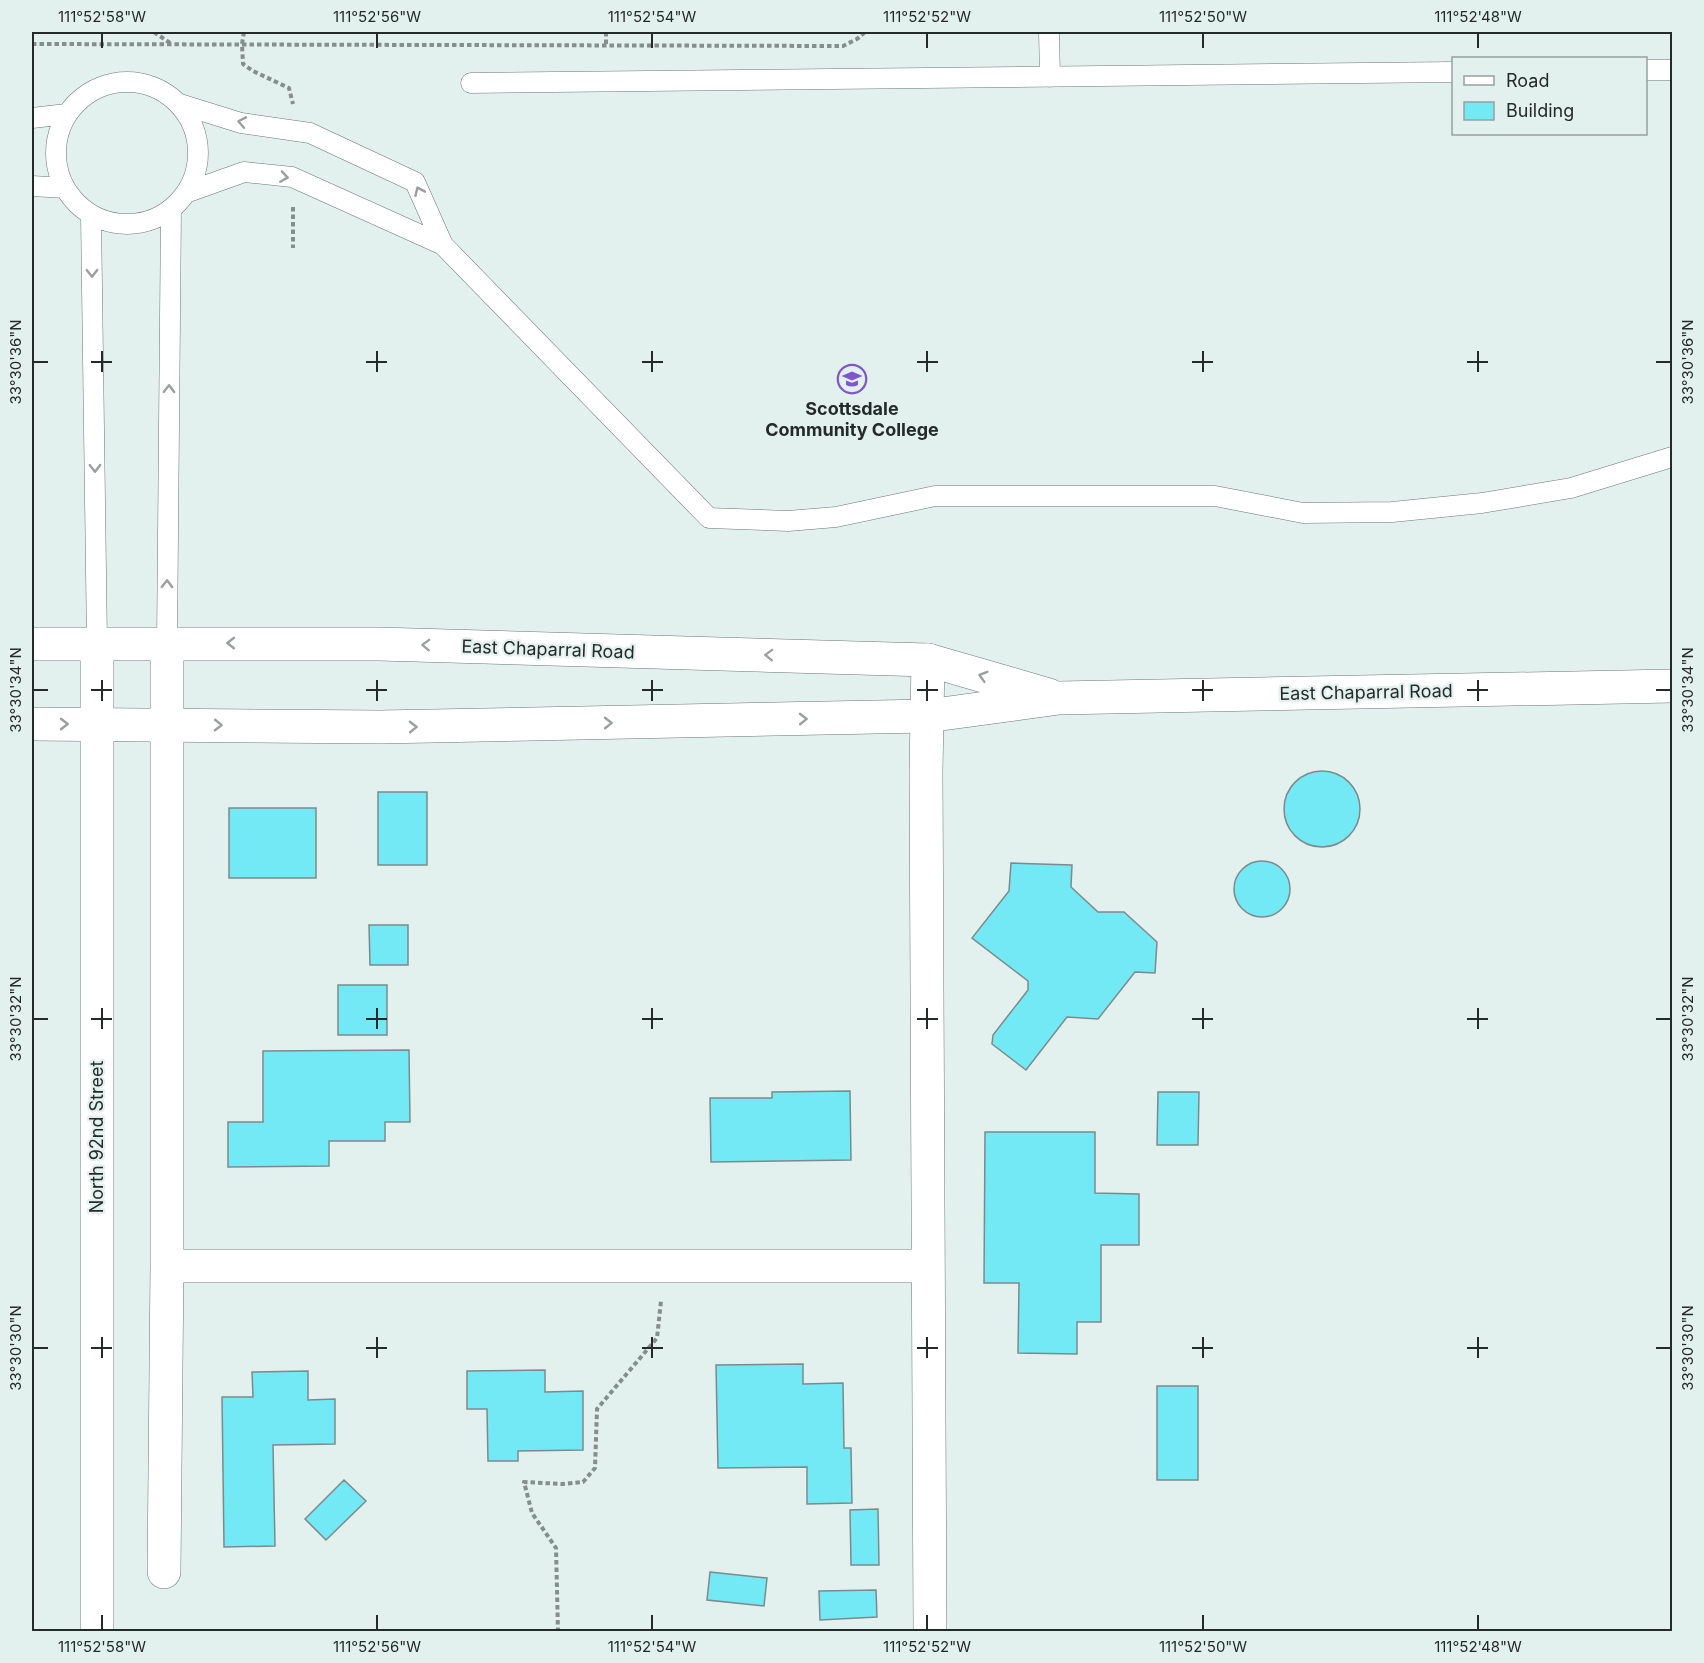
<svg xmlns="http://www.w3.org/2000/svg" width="1704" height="1663" font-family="Inter,sans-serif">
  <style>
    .building { fill: #72e9f5; stroke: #7d8a8c; stroke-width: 1.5 }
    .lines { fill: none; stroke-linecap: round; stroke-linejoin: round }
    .lane-casing { stroke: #6b7775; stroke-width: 21 }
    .street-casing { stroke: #6b7775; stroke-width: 34 }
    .secondary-casing { stroke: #6b7775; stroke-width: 34 }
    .path { stroke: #848e8c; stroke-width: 4; stroke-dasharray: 4.5 3; stroke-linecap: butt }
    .lane { stroke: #fff; stroke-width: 20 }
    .street { stroke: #fff; stroke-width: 33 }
    .secondary { stroke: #fff; stroke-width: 33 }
    .oneway { stroke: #9c9f9e }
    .ticks { fill: none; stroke: #242a28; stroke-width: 2 }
    .labels { text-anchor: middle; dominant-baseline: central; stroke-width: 4.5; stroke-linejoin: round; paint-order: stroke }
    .poi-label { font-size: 18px; font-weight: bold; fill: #242a28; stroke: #e3f1ee }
    .street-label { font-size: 18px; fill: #242a28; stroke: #e3f1ee }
    .neatline { fill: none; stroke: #242a28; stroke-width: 2 }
    .ticks-label { font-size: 15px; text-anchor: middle; fill: #242a28 }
  </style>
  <rect width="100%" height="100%" fill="#e3f1ee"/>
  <path class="building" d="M1284 809a38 38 0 1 1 76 0a38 38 0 1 1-76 0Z
    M378,792h49v73h-49z
    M229,808h87v70h-87z
    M1234 889a28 28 0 1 1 56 0a28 28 0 1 1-56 0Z
    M1011,863l61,2 -1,22 27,25h26l33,30 -2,31 -20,-1 -37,47 -31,-2 -41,53 -34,-26 1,-9 35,-45v-9l-56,-43 37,-47z
    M369,925h39v40h-38z
    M338,985h49v50h-49z
    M409,1050l1,72h-25v19h-56v25l-101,1v-45h35v-71z
    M850,1091l1,69 -140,2 -1,-64h62v-6z
    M1158,1092h41l-1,53h-41z
    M985,1132h110v61l44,1v51h-38v77h-24v32l-59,-1 1,-70h-35z
    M803,1364v20l40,-1 1,65h7l1,55 -45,1v-37l-89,1 -2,-103z
    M545,1370v22l38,-1v59l-65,1v10h-30l-1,-52h-20v-38z
    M308,1371v29l27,-1v45l-62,1 2,101 -51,1 -2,-150h31l-1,-25z
    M1157,1386h41v94h-41z
    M344,1480l22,21 -40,39 -21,-21z
    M878,1509l1,56h-28l-1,-55z
    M710,1572l57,6 -3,28 -57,-6z
    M876,1590l1,27 -57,3 -1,-29z"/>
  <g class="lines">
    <g class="lane-casing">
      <path id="lane" d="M1049,32l1,45
        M1646,70h26
        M56 153a71 71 0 1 1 142 0a71 71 0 1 1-142 0Z
        M471,83l983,-11
        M180,104l61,19 69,10 105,49 28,63 266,273 79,3 48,-4 99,-21h280l88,17 89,-1 90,-9 89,-15 101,-31
        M32,118l35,-4
        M32,186l33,2
        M188,192l56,-20 48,5 151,68
        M91,215l6,428
        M167,643l4,-433"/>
    </g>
    <g class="street-casing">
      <path id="street" d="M928,660l-2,112 4,860
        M167,1266h760
        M164,1572l3,-306v-623
        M97,1632v-989"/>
    </g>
    <g class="secondary-casing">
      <path id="secondary" d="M32,644h347l549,16 121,35
        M32,724l348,3 547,-11 132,-18 613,-12"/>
    </g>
    <path class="path" d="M154,32l16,11
      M244,32l-2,12 1,20 10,7 36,17 4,16
      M606,32v14
      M32,44l811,2 14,-7 8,-7
      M293,207v41
      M558,1632l-2,-84 -24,-35 -8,-31 38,2 21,-2 12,-14 2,-59 60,-71 4,-37"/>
    <use href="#lane" class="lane"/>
    <use href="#street" class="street"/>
    <use href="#secondary" class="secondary"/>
  </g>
  <defs><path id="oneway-chevron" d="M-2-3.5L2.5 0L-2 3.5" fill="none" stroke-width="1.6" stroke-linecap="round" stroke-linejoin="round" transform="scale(1.5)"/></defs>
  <g class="oneway">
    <use href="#oneway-chevron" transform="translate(242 122) rotate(-169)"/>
    <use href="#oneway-chevron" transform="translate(284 177) rotate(9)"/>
    <use href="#oneway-chevron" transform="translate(419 191) rotate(-114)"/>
    <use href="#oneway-chevron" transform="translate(92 273) rotate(89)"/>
    <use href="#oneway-chevron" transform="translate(169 389) rotate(-89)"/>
    <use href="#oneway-chevron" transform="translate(95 468) rotate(89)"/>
    <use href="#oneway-chevron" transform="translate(167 584) rotate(-89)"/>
    <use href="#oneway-chevron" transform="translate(231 643) rotate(-180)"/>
    <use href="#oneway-chevron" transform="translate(426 645) rotate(-178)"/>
    <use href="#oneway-chevron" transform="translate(769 655) rotate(-178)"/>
    <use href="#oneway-chevron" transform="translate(983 676) rotate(-164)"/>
    <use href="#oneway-chevron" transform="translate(803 719) rotate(-1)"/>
    <use href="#oneway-chevron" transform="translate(608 723) rotate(-1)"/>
    <use href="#oneway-chevron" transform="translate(64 724)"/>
    <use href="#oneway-chevron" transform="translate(218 725) rotate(1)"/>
    <use href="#oneway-chevron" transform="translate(413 727) rotate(-1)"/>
  </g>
  <path class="ticks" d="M102,33v15M377,33v15M652,33v15M927,33v15M1203,33v15M1478,33v15M102,351v21M377,351v21M652,351v21M927,351v21M1203,351v21M1478,351v21M33,362h15M91,362h21M366,362h21M642,362h21M917,362h21M1192,362h21M1467,362h21M1656,362h15M102,680v21M377,680v21M652,680v21M927,680v21M1203,680v21M1478,680v21M33,690h15M91,690h21M366,690h21M642,690h21M917,690h21M1192,690h21M1467,690h21M1656,690h15M102,1008v21M377,1008v21M652,1008v21M927,1008v21M1203,1008v21M1478,1008v21M33,1019h15M91,1019h21M366,1019h21M642,1019h21M917,1019h21M1192,1019h21M1467,1019h21M1656,1019h15M102,1337v21M377,1337v21M652,1337v21M927,1337v21M1203,1337v21M1478,1337v21M33,1348h15M91,1348h21M366,1348h21M642,1348h21M917,1348h21M1192,1348h21M1467,1348h21M1656,1348h15M102,1615v15M377,1615v15M652,1615v15M927,1615v15M1203,1615v15M1478,1615v15"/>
  <defs>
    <g id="university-ring" transform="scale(1.5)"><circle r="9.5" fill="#e3f1ee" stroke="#8056cf" stroke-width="1.5"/><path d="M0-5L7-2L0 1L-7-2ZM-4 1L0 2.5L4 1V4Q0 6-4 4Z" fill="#8056cf"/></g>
  </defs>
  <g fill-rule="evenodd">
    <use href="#university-ring" x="852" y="379"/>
  </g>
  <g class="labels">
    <g class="poi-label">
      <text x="852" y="408">Scottsdale<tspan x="852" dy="21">Community College</tspan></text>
    </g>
    <g class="street-label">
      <text transform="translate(548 649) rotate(2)">East Chaparral Road</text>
      <text transform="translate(1366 692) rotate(-1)">East Chaparral Road</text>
      <text transform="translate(96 1137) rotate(-90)">North 92nd Street</text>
    </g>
  </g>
  <rect width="1704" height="1663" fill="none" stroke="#e3f1ee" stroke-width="66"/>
  <rect x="1452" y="57" width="195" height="78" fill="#e3f1ee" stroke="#97a19f" stroke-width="1.5"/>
  <rect x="1464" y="76" width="30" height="9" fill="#ffffff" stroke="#97a19f" stroke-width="1.5"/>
  <text x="1506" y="87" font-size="18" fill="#242a28">Road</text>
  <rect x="1464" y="102" width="30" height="18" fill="#72e9f5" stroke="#97a19f" stroke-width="1.5"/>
  <text x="1506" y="117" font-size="18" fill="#242a28">Building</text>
  <rect x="33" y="33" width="1638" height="1597" class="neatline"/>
  <g class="ticks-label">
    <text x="102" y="22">111°52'58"W</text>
    <text x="377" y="22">111°52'56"W</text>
    <text x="652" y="22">111°52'54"W</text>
    <text x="927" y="22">111°52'52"W</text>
    <text x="1203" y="22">111°52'50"W</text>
    <text x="1478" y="22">111°52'48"W</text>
    <text transform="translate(16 362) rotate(-90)" y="5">33°30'36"N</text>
    <text transform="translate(1688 362) rotate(-90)" y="5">33°30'36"N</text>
    <text transform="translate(16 690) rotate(-90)" y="5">33°30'34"N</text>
    <text transform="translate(1688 690) rotate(-90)" y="5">33°30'34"N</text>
    <text transform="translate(16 1019) rotate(-90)" y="5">33°30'32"N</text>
    <text transform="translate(1688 1019) rotate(-90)" y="5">33°30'32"N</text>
    <text transform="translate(16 1348) rotate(-90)" y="5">33°30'30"N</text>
    <text transform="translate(1688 1348) rotate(-90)" y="5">33°30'30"N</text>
    <text x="102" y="1652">111°52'58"W</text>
    <text x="377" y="1652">111°52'56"W</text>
    <text x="652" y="1652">111°52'54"W</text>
    <text x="927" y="1652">111°52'52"W</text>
    <text x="1203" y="1652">111°52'50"W</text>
    <text x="1478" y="1652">111°52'48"W</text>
  </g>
</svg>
